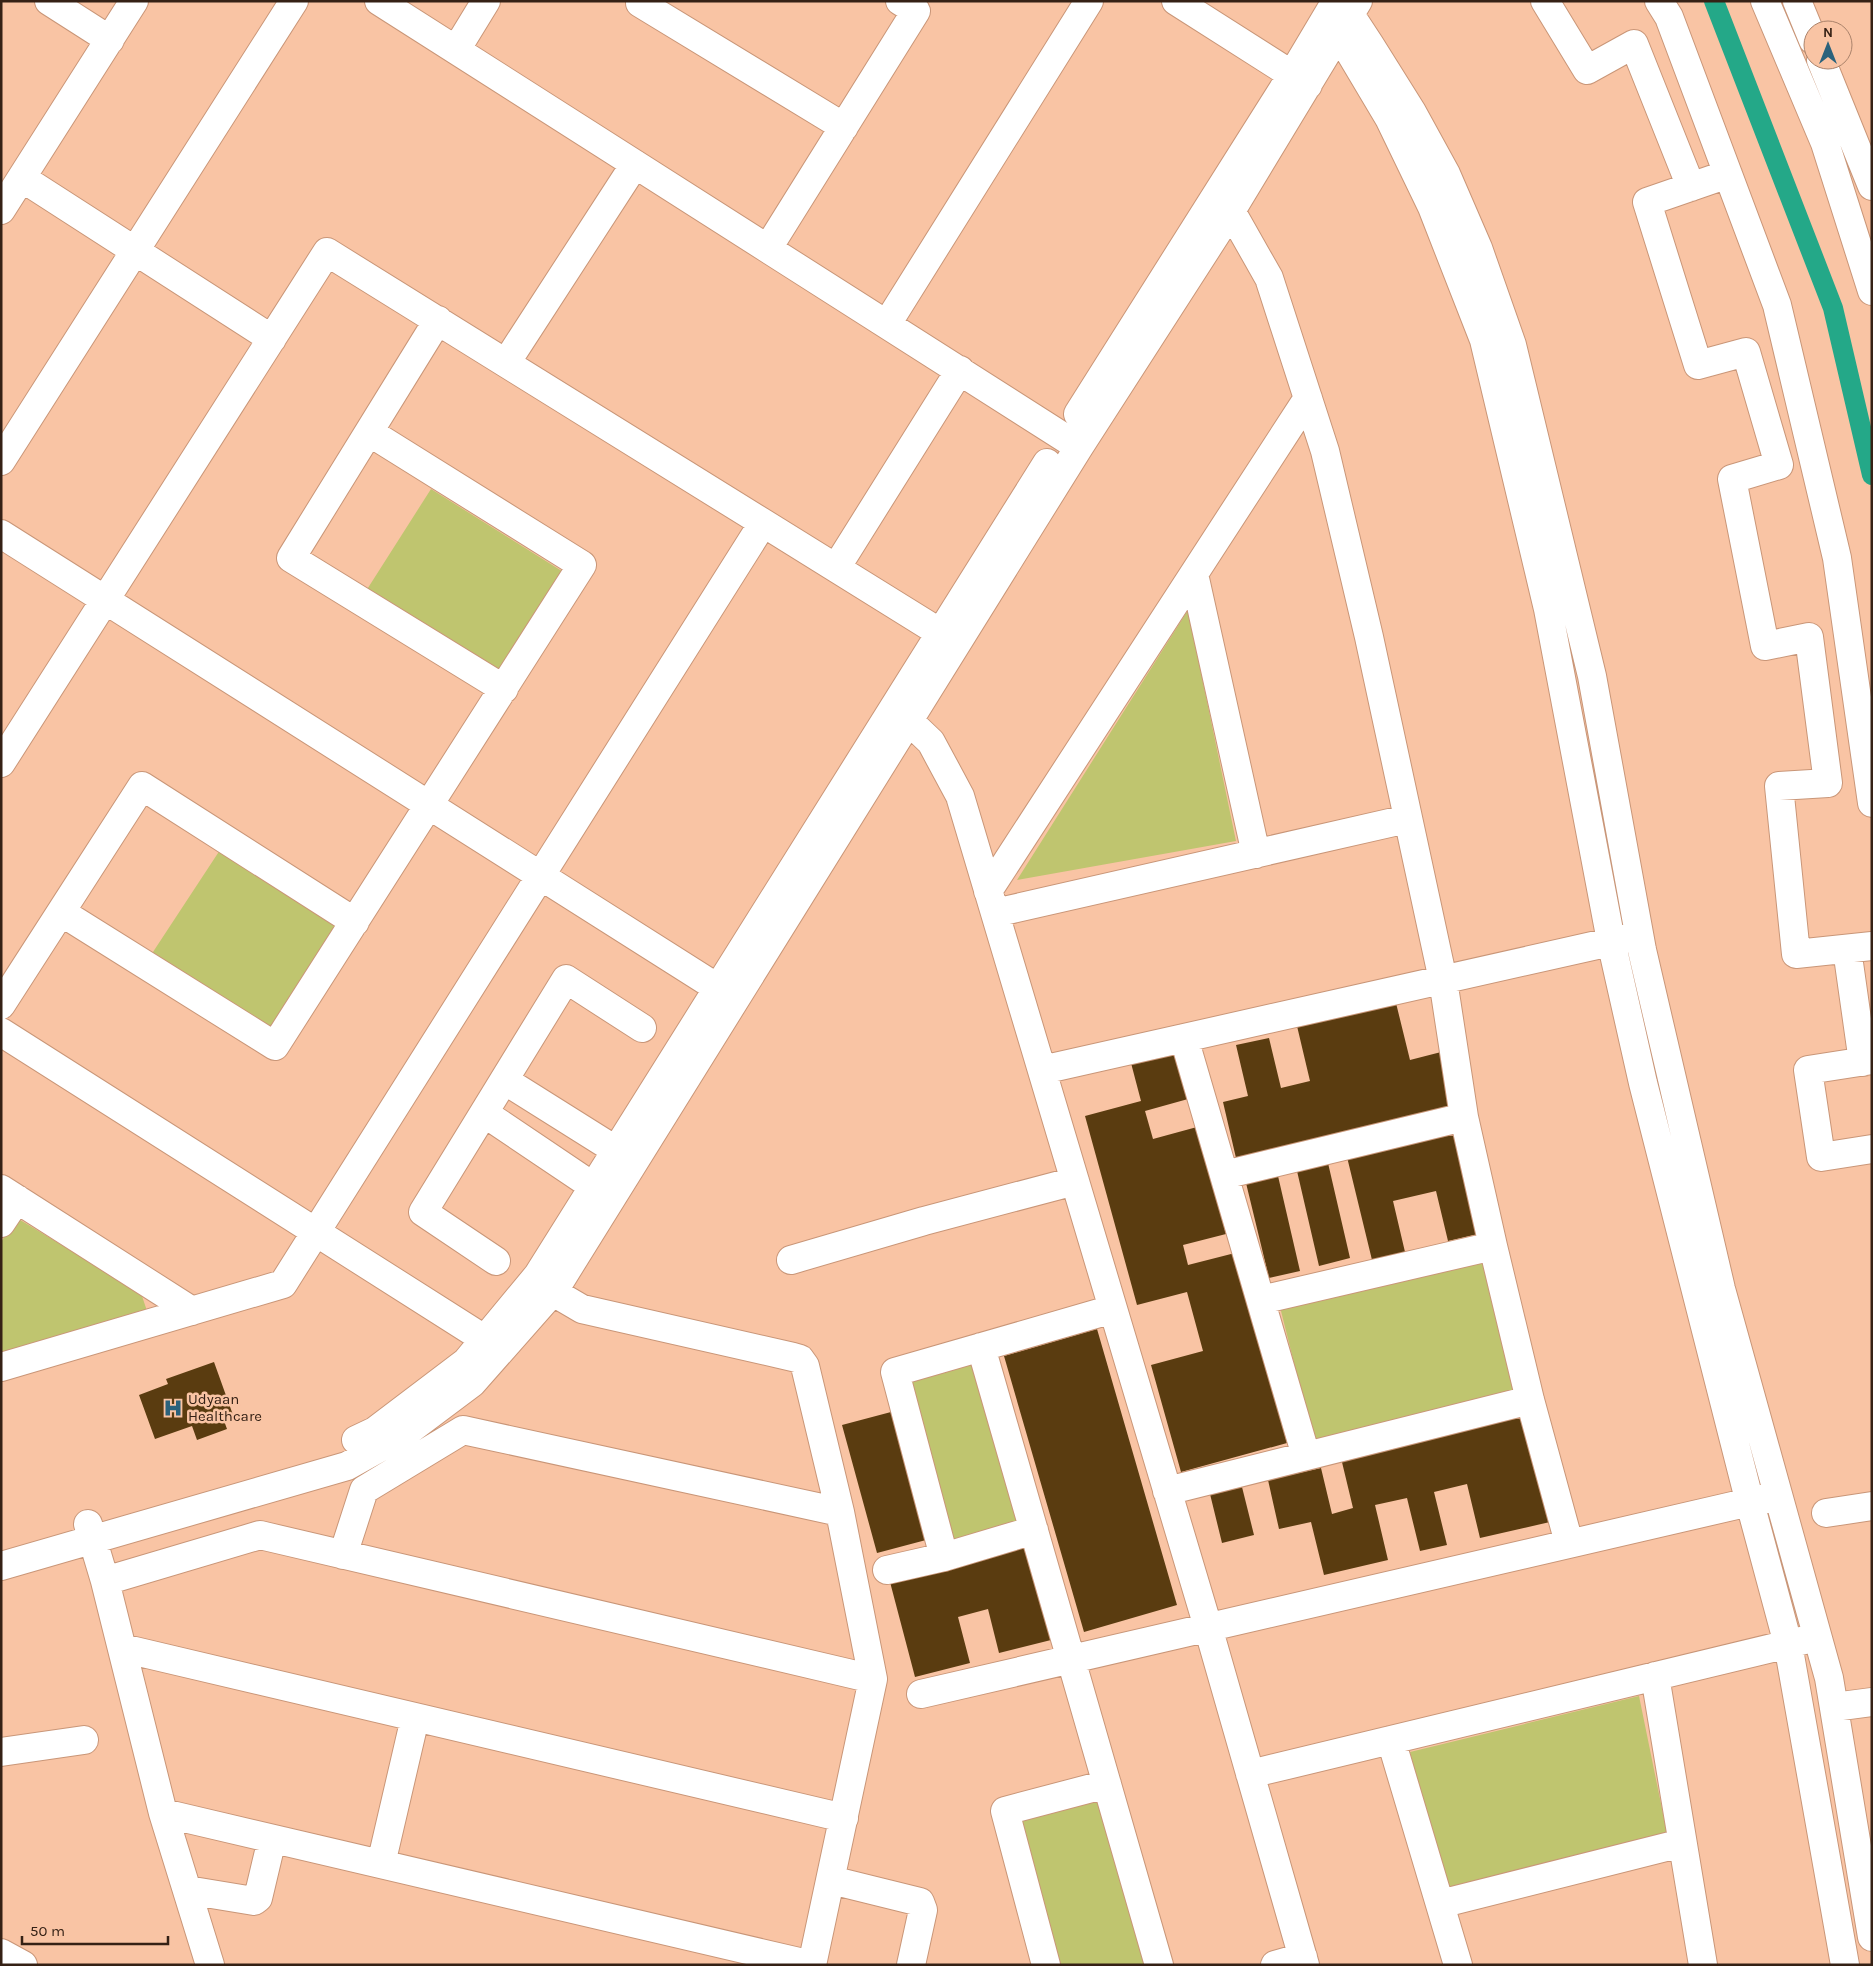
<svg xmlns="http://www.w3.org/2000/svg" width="1873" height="1966" font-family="Karla,sans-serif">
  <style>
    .green { fill: #bfc56f }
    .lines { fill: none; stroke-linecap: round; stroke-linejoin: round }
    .canal { stroke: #24a888; stroke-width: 20 }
    .building { fill: #5a3c10 }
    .minor-casing { stroke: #c99678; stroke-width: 30 }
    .major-casing { stroke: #c99678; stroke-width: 30 }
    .minor { stroke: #fff; stroke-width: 28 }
    .major { stroke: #fff; stroke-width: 28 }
    .labels { text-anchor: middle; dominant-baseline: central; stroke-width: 5; stroke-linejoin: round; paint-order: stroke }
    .poi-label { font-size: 15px; fill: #352115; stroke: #f9c4a4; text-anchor: start }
  </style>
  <rect width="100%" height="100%" fill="#f9c4a4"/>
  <path class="green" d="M431,489l134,84 -65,102 -134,-84z
    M1188,610l48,231 -219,39z
    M220,850l118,75 -69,106 -118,-76z
    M17,1218l124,75 7,21 -147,44v-116z
    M1483,1257l33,136 -202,50 -34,-136z
    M974,1359l47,166 -70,19 -46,-166z
    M1639,1696l29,142 -222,52 -36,-138z
    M1096,1798l50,167h-87l-38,-146z"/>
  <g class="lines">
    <path class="canal" d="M1714,1l119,307 39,167"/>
  </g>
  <path class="building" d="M1396,1003l14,57 35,-9 13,54 -222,53 -13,-56 25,-6 -12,-51 33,-7 12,50 29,-7 -13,-55z
    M1175,1051l13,48 -43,12 8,28 44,-12 29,107 -43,11 5,20 47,-12 52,190 -106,29 -30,-107 52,-14 -16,-59 -50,13 -52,-189 56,-15 -10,-38z
    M1457,1131l25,102 -34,8 -12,-50 -43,10 12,51 -33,8 -25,-103z
    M1328,1163l22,95 -31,8 -22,-95z
    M1278,1176l22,95 -31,7 -23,-95z
    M1097,1329l80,276 -93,27 -80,-276z
    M214,1362l19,53 -10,3 4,11 -30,11 -5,-14 -37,13 -16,-44 29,-11 -2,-5z
    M891,1412l35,128 -49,13 -35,-128z
    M1525,1415l25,107 -70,16 -13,-54 -33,8 13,53 -27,6 -13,-53 -32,7 13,55 -64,15 -13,-53 -32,7 -11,-49 53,-12 11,46 21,-6 -12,-50z
    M1242,1487l12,48 -32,8 -12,-49z
    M1026,1546l25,94 -52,13 -11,-44 -30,8 12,46 -55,14 -25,-95z"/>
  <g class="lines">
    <g class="minor-casing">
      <path id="minor" d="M49,1l61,39
        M379,1l700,446
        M642,1l-2,2 204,124
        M1176,1l132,84
        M1545,1l42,69 47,-26 57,143
        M1659,1l10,16 108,288 60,253 35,245
        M1338,5l13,11 19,29 42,67 34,62 32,74 34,97 80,331 50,274 79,339 108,389 43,259
        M1328,25l11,9 50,84 43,89 52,133 64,269 63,332 32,142 107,420 38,141 57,321
        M456,50l30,-49
        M1728,174l-81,28 51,163 48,-13 33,113 -47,14 33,167 44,-9 19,146 -49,3 17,168 76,-8
        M22,178l250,161
        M1,210l133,-209
        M1231,211l38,67 56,173 44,186 74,343 21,137 29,129 37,154 39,143
        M768,248l148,-237 -16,-10
        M438,320l-147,238 213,131
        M887,324l202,-323
        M506,363l129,-199
        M1078,414l214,-339 44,-74
        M1,461l293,-460
        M1,534l734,465
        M836,568l124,-198
        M1194,574l62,280
        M909,721l22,21 29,54 248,831 97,338
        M1,763l326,-511 628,390
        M988,891l320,-493
        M61,912l214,134 307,-481 -213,-133
        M995,913l412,-94
        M1847,949l16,113
        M1,1005l141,-219 213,136
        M1,1032l499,317
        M1184,1038l122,418
        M1872,1060l-64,10 13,87 51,-8
        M1042,1070l586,-132
        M504,1080l113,71
        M484,1113l110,74
        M1224,1175l240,-58
        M1,1189l191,122
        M1,1223l16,-24
        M791,1260l133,-39 151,-40
        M496,1261l-73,-49 143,-233 76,49
        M553,1292l29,17 211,48 7,2 5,7 35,146 33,167 -61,286
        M1261,1300l232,-54
        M981,1347l178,618
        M1,1367l282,-83 480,-761
        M356,1440l19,-9 91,-69 72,-87 509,-812
        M1167,1491l363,-91
        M1826,1513l46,-7
        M88,1524l17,57 58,232 47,152
        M343,1555l21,-65 99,-60 377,82
        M944,1557l-49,-185 218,-63
        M1,1566l346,-100 57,-32 68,-51 83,-94 524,-842 152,-236 127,-210
        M887,1570l57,-13 90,-27
        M105,1581l155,-46 613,144
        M122,1648l722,170
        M1655,1676l48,289
        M921,1694l846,-196
        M1834,1707l38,-5
        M1391,1740l67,225
        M1,1752l83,-12
        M1250,1774l555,-134
        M163,1813l649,152
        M381,1864l34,-146
        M831,1880l89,22 3,8 -12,55
        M187,1890l67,11 4,-3 14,-59
        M1440,1904l242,-61
        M1,1953l22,12
        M1046,1965l-41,-154 102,-27
        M1275,1965l28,-8"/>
    </g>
    <g class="major-casing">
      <path id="major" d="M1765,1l60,142 47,148
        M1797,1l16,39
        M1821,60l51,126"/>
    </g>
    <use href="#minor" class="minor"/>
    <use href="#major" class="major"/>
  </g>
  <defs>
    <g id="hospital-bare" transform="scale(1.5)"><path d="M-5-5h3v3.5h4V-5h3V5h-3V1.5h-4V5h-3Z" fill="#2b627c" stroke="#f9c4a4" stroke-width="2.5" paint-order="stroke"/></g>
  </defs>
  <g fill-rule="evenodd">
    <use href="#hospital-bare" x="173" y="1408"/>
  </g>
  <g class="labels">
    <g class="poi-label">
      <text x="188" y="1399">Udyaan<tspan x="188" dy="17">Healthcare</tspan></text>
    </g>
  </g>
  <rect width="1873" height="1966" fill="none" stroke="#352115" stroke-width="5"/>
  <g transform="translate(1828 45)"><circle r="24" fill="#f9c4a4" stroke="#ab836b"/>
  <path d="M0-4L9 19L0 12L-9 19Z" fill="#2b627c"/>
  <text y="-8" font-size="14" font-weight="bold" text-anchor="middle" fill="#352115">N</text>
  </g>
  <path d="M22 1936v8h146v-8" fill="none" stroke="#352115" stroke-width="2.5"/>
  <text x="30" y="1936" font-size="15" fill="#352115" stroke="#f9c4a4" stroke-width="4" paint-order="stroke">50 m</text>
</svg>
